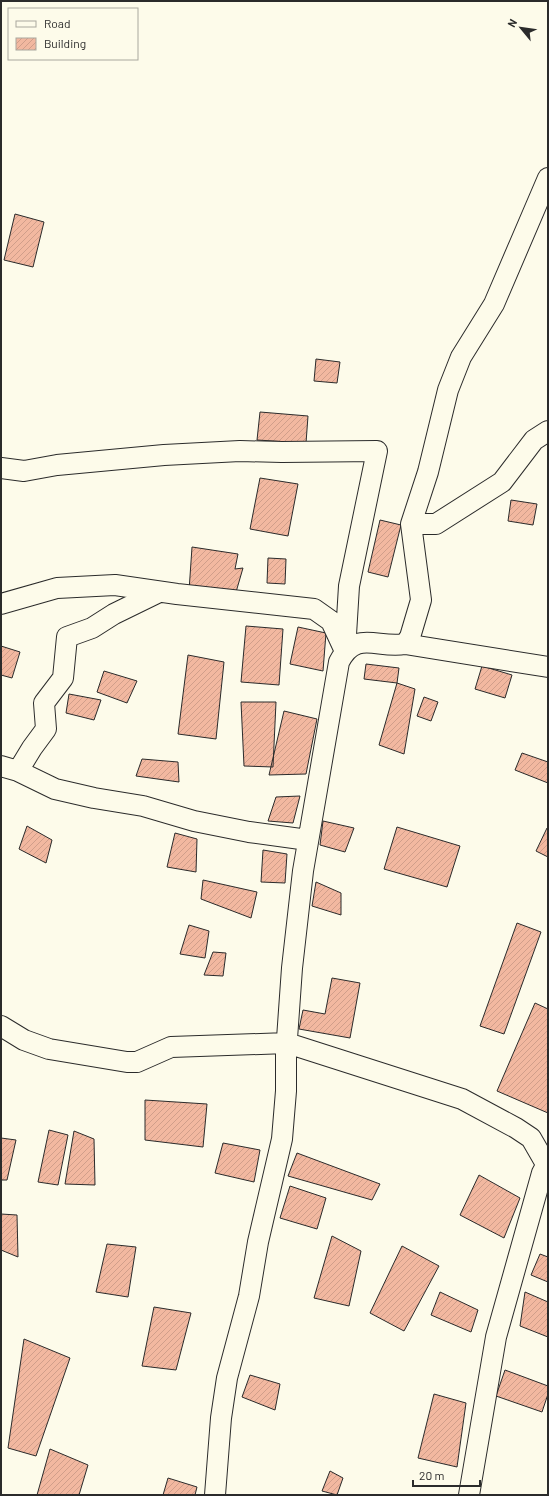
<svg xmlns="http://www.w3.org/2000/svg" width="549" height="1496" font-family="Barlow,sans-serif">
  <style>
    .building { fill: url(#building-hatch); stroke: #2b2b2b }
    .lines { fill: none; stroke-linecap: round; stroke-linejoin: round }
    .street-casing { stroke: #2b2b2b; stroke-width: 22 }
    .street { stroke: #fdfbea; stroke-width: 20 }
  </style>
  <defs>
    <pattern id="building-hatch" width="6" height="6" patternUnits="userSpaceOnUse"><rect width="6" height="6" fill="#f2b8a0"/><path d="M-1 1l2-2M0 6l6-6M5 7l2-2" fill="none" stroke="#d09e8a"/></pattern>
  </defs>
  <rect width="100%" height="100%" fill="#fdfbea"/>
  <path class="building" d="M15,214l29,8 -11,45 -29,-7z
    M316,359l24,3 -3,21 -23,-2z
    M260,412l48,4 -2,27 -49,-3z
    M260,478l38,6 -10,52 -38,-7z
    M511,500l26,4 -4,21 -25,-4z
    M380,520l21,5 -13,52 -20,-5z
    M192,547l46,7 -3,15 8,-1 -9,31 -45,-8z
    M268,558l18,1 -1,25 -18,-1z
    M246,626l37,3 -4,56 -38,-3z
    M298,627l28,6 -3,38 -33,-7z
    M1,646l19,6 -8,26 -11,-3z
    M188,655l36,7 -8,77 -38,-5z
    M366,664l33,4 -2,15 -33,-4z
    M482,666l30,9 -7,23 -30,-9z
    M104,671l33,10 -10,22 -30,-11z
    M397,683l18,6 -11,65 -25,-9z
    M69,694l32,6 -7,20 -28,-7z
    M424,697l14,5 -7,19 -14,-5z
    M241,702h35l-3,65 -29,-1z
    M284,711l33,8 -11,55 -37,1z
    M522,753l26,9v21l-33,-13z
    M142,759l36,3 1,20 -43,-6z
    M300,796l-7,27 -25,-2 8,-24z
    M323,821l31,7 -9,24 -25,-7z
    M27,826l25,14 -6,23 -27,-14z
    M397,827l63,19 -13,41 -63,-18z
    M547,828h1v29l-12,-6z
    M175,833l22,6 -1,33 -29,-5z
    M263,850l24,4 -2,29 -24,-1z
    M203,880l54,12 -6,26 -50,-19z
    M316,882l25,11v22l-29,-9z
    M517,923l24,9 -37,102 -24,-8z
    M189,925l20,6 -4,27 -25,-4z
    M213,952l13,1 -3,23 -19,-1z
    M332,978l28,5 -10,55 -51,-9 4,-19 22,4z
    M535,1003l13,6v104l-51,-22z
    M145,1100l62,4 -4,43 -58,-7z
    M49,1130l19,5 -10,50 -20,-3z
    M74,1131l20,8 1,46 -30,-1z
    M1,1138l15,2 -9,40h-6z
    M223,1143l37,7 -6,32 -39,-9z
    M297,1153l83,31 -8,16 -84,-24z
    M479,1175l41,23 -16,40 -44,-23z
    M290,1186l36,12 -9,31 -37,-11z
    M1,1214l16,1 1,42 -17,-7z
    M332,1236l29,15 -12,55 -35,-8z
    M107,1244l29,3 -8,50 -32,-5z
    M402,1246l37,20 -35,65 -34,-18z
    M540,1254l8,3v25l-17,-7z
    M440,1292l38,18 -7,22 -40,-17z
    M525,1292l23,10v35l-28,-11z
    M154,1307l37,6 -15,57 -34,-4z
    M24,1339l46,19 -34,98 -28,-8z
    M505,1370l43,16v8l-6,18 -46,-16z
    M250,1375l30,9 -5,26 -33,-13z
    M434,1394l32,9 -9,64 -39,-9z
    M50,1449l38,16 -9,30h-42z
    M330,1471l13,7 -6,17 -15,-4z
    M168,1478l29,9 -2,8h-32z"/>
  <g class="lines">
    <g class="street-casing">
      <path id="street" d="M1,468l23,3 33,-6 107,-10 76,-4 42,1 95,-1 -28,135 -4,65
        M411,524h25l66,-42 32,-42 14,-9
        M1,604l56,-16 58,-3 62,9 137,15 17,12 13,28
        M405,644l143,23
        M1,766l17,5 14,-23 14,-19 -2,-26 19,-25 4,-41 25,-9 22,-14 45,-22
        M18,771l37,18 39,9 49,8 51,15 55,11 59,8
        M1,1026l23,14 25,9 78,13h10l34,-15 116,-4 175,56 54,29 15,10 15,26
        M215,1495l6,-77 6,-40 22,-82 9,-54 24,-103 4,-48v-38l6,-85 11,-97 36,-209c17,-33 38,-13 66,-18l5,-7 11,-37 -10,-76 17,-52 20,-82 13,-33 33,-53 54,-126
        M469,1495l27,-158 46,-164 6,-11"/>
    </g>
    <use href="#street" class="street"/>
  </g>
  <rect width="549" height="1496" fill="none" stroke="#2b2b2b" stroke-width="4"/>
  <rect x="8" y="8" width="130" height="52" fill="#fdfbea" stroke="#a9a89e"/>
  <rect x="16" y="21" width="20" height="6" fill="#fdfbea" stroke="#a9a89e"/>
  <text x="44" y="28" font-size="12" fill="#2b2b2b">Road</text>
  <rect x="16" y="38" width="20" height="12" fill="url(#building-hatch)" stroke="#a9a89e"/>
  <text x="44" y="48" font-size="12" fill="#2b2b2b">Building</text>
  <g transform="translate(521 28) rotate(299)" stroke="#fdfbea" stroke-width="3" paint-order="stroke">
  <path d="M0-3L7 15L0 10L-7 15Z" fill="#2b2b2b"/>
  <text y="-6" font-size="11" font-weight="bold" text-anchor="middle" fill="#2b2b2b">N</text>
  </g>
  <path d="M413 1480v6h67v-6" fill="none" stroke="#2b2b2b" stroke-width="2"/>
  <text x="419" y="1480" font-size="12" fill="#2b2b2b" stroke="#fdfbea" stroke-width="3" paint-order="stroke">20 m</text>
</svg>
